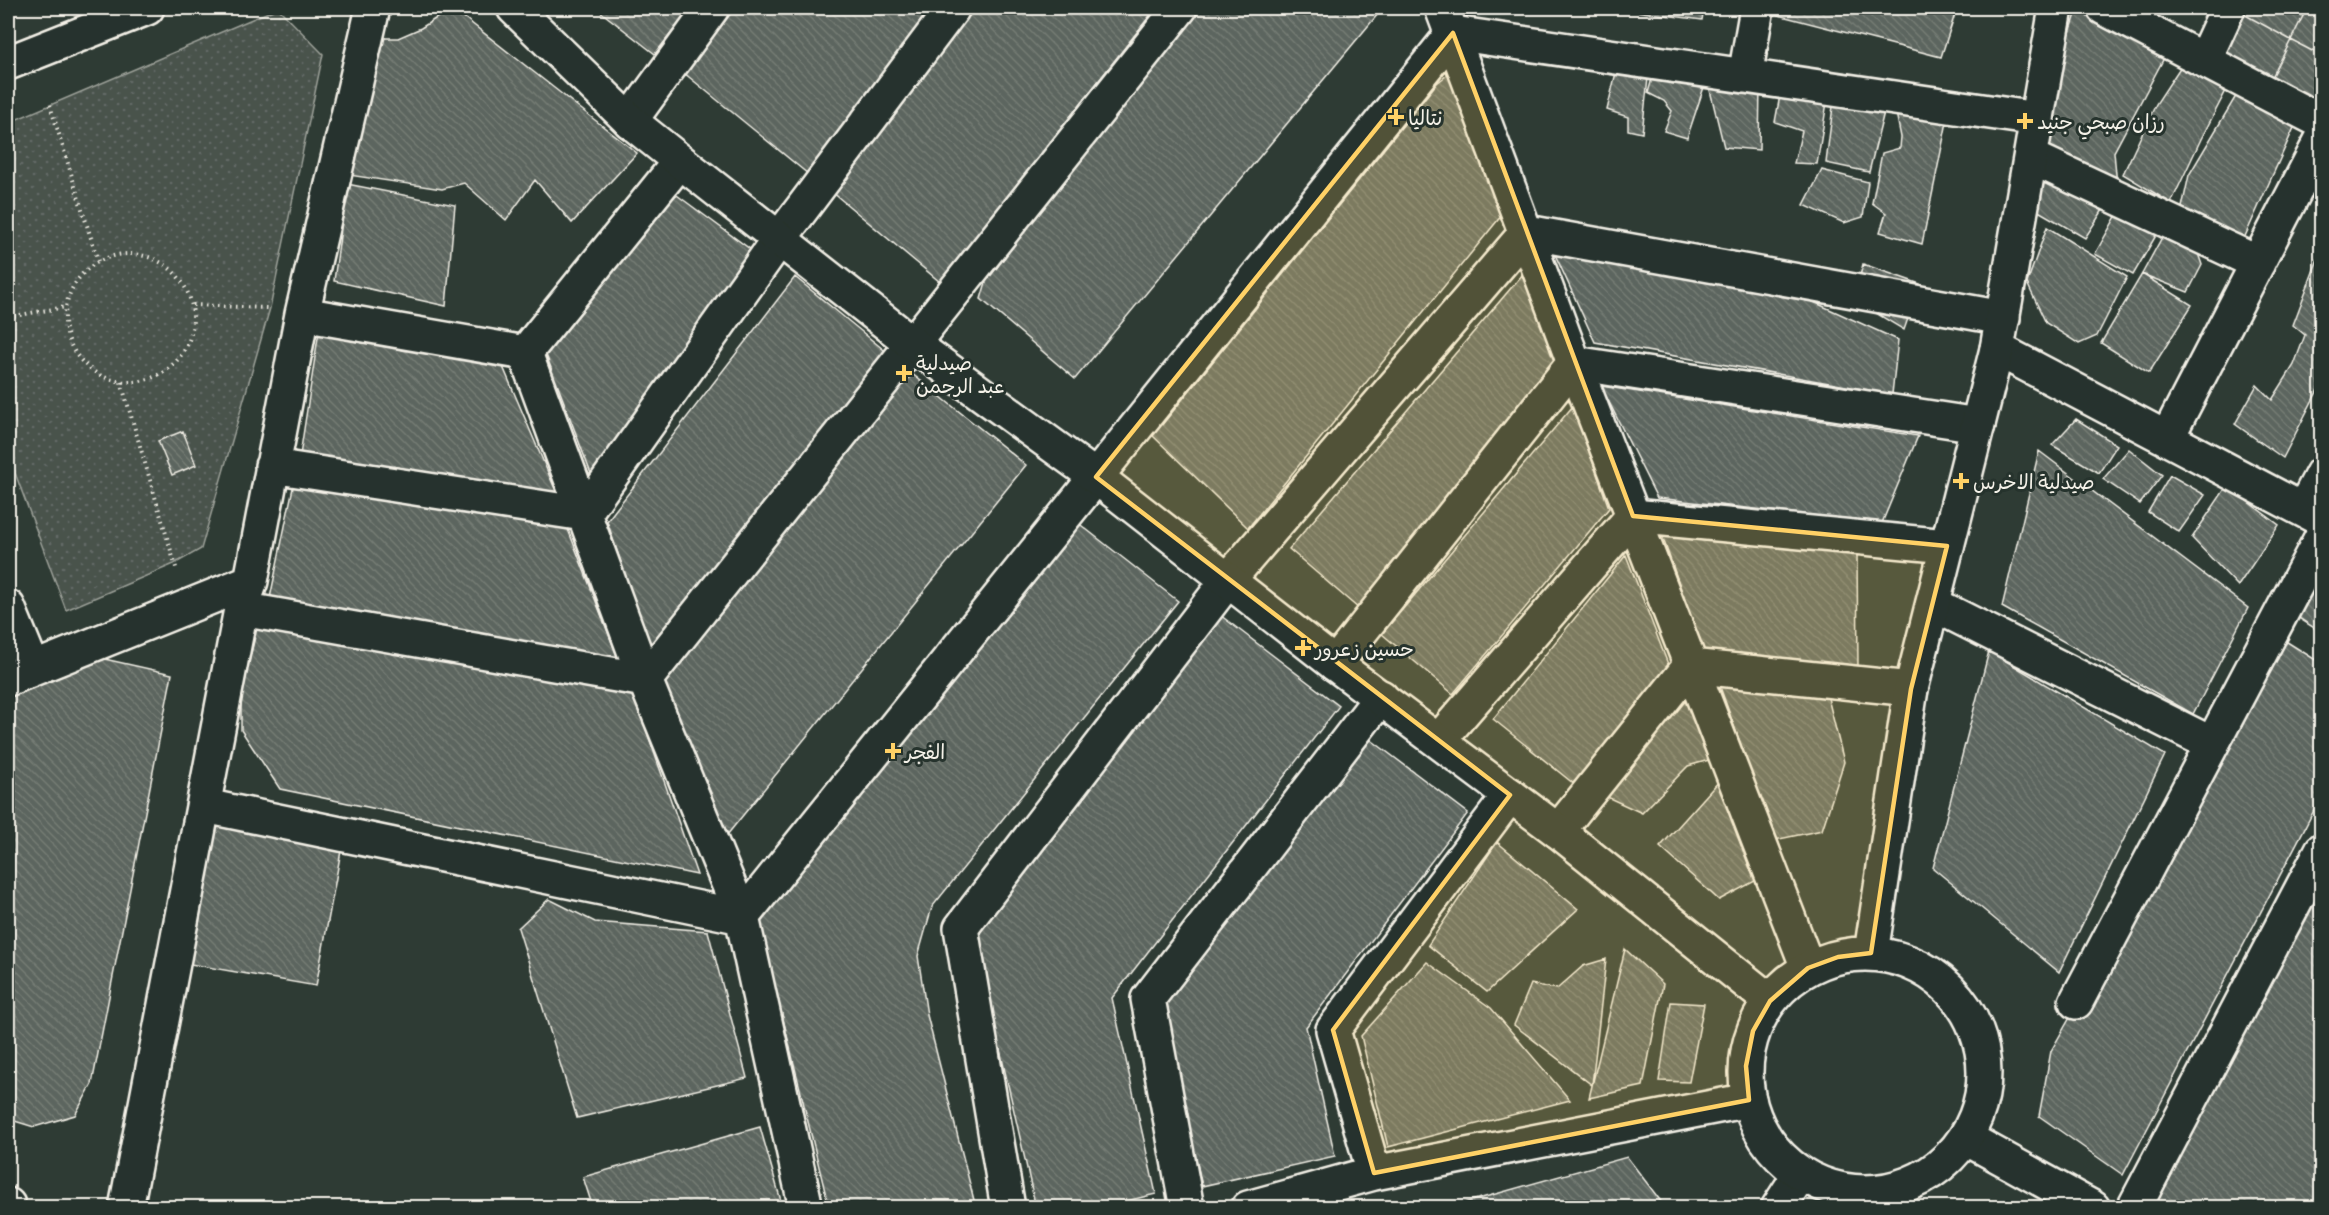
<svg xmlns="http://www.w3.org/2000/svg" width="2329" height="1215" font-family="'Patrick Hand','Playpen Sans Arabic',sans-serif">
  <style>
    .park { fill: url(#park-dots); stroke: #9ea29a; stroke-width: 1.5 }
    .building { fill: url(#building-back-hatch); stroke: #f4f1e8; stroke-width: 1.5 }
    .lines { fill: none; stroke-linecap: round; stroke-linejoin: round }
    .street-casing { stroke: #f4f1e8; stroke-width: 38 }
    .secondary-casing { stroke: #f4f1e8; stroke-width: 38 }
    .path { stroke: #f4f1e8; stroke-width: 4; stroke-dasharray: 1.5 4.5; stroke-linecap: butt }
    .street { stroke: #26332d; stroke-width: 33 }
    .secondary { stroke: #26332d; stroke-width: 33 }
    .marked { fill: #ffd166; fill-opacity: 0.2; stroke: #ffd166; stroke-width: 4.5; stroke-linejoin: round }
    .poi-dot { fill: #ffd166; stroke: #26332d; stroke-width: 2 }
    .labels { text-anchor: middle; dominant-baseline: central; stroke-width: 6; stroke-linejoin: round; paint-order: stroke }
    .poi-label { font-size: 20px; fill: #f4f1e8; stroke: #26332d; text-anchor: start }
  </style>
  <defs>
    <pattern id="park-dots" width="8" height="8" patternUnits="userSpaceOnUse" patternTransform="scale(1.5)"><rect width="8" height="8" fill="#48524c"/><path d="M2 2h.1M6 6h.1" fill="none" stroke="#636b66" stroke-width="1.8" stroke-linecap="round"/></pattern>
    <pattern id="building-back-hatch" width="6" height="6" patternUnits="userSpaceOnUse" patternTransform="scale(1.5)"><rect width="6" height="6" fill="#5c655e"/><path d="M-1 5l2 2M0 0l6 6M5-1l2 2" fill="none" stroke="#747c75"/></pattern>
  </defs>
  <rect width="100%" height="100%" fill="#2e3b34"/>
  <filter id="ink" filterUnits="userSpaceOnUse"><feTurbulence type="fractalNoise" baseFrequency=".0167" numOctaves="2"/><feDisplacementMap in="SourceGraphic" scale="12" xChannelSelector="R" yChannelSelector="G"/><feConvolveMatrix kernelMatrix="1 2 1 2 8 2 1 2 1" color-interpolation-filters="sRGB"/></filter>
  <g filter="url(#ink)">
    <path class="park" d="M278,8l45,46 -53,254 -69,241 -27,15 -108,46 -58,-156v-331z"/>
    <path class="building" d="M452,8l185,145 -65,70 -37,-43 -29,40 -42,-37 -22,6 -100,-15 32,-136h24l23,-10z
      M596,8h95l-36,46z
      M735,8h199l-126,166 -124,-101z
      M963,8h193l-216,274 -114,-95z
      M1192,8h191l-308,371 -94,-80 5,-17z
      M1612,8h92l-2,12z
      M1771,8h186l-16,49 -171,-44z
      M2078,8h8l78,50 -50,94 3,33 -85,-34z
      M2242,8h65l-16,32 -51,-28z
      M2307,8h15v48l-31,-16z
      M2240,12l51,28 -24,47 -52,-27z
      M2291,40l31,16v49l-55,-18z
      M2185,60l46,21 -30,58 -30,64 -48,-29 33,-70z
      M1618,64l31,5 -7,64 -14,-3v-13l-21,-7z
      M1456,68l46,147 -254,313 -95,-92 284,-353z
      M1654,71l53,7 -20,60 -23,-7 8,-20 -8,-10 -16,-8z
      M1707,78l53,6 -1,66 -35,-3z
      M1781,90l47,6 -11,68 -23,-1 8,-32 -27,-9z
      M2239,91l58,30 -55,122 -61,-31 8,-37z
      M1834,98l51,10 -16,64 -43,-9z
      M1894,103l54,14 -26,127 -42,-12 6,-19 -14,-10 10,-50 18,-5 1,-11z
      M2035,167l75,32 -25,39 -57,-33z
      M1822,170l46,12 -5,35 -19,6 -40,-18z
      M347,184l108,21 -9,101 -112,-25z
      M666,187l92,68 -165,224 -48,-127z
      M2118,213l40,19 -25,43 -38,-21z
      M2047,227l80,50 -30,59 -18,8 -33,-21 -19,-40z
      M2166,230l28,12 8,23 -14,27 -46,-18z
      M2322,248v134l-39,76 -48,-34 22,-39 15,15 22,-35 11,-30 -12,-10z
      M1553,250l254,49 91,41 -6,54 -297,-52z
      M1863,264l57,20 -16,46 -50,-30z
      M1523,274l35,84 -199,251 -70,-60z
      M2142,274l50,31 -43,68 -48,-30z
      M795,277l94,77 -240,293 -42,-126z
      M319,331l179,24 63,148 -262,-41z
      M911,373l115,92 -299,370 -67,-154z
      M1601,386l317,50 -36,87 -225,-25z
      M1573,406l36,102 -156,186 -71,-60z
      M2076,419l41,26 -18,28 -47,-28z
      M183,431l13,34 -24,10 -14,-34z
      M2129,449l33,26 -22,29 -37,-25z
      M2039,451l209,157 -55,106 -191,-107z
      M2170,475l35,20 -26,37 -31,-20z
      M295,478l269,41 59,152 -353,-73z
      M2227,486l52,39 -41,61 -46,-48z
      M1077,522l101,79 -246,306 -14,49 9,59 49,193h-147l-71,-292z
      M1660,530l197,22 1,115 -154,-13z
      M2322,552v81l-39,-25z
      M1626,555l45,117 -92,116 -86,-69z
      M1216,612l123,94 -227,292 44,196 -59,14h-61l-64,-282z
      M259,620l374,72 64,183 -417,-86 -39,-59v-35z
      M2284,640l38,24v131l-199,380 -84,-59 12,-65z
      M1989,651l176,104 -106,217 -126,-104z
      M91,656l81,18 -80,410 -17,31 -41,12 -26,-8v-430z
      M1719,684l109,14 16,64 -22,68 -47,10z
      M1688,692l21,68 -21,6 -46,47 -35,-16z
      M1362,733l106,80 -162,214 29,129 -133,30 -42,-186z
      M1721,779l36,101 -38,20 -59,-53z
      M216,818l127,22 -27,146 -126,-22z
      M1497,842l81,67 -91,83 -59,-47z
      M2322,887v321h-161l-22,-10z
      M549,899l46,23 113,9 39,147 -170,40 -59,-190z
      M1625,949l38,35 -20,102 -54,12z
      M1606,959l-14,126 -78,-60 17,-41 26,5 26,-23z
      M1427,962l64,46 79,92 -182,47 -27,-111z
      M1671,1002l33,2 -15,78 -30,-1z
      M760,1127l23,81h-190l-10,-31z
      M1627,1157l39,51h-220z"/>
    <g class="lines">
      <g class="street-casing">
        <path id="street" d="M1442,8l132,355 234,605
          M2104,8l218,114
          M2204,60l24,-52
          M1745,76l12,-68
          M630,121l82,-113
          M2031,157l227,106
          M302,314l223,39 155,-192
          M1997,349l325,171
          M525,353l120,327 97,237 64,291
          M2167,438l155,-299
          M272,466l312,48 196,-276 173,-230
          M2303,510l19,-36
          M1933,604l279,140
          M8,607l25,61
          M241,609l404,71 535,-672
          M1335,664l239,-301 404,62
          M8,679l243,-98
          M1439,740l194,-224 314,30
          M205,806l537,111 711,-884 584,86
          M1558,831l132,-165 221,23
          M2076,1002l246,-466
          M1966,1138l127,70
          M1374,1173l-41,-143 177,-235
          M1882,1192l3,16
          M8,1205l1,3
          M126,1208l115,-599 10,-28 51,-267 71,-306
          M1008,1208l-47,-280 267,-348 299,-348 476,86
          M1187,1208l-39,-209 233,-302
          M1248,1208l126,-35 375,-73
          M1778,1208l22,-34
          M2134,1208l188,-358"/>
      </g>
      <g class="secondary-casing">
        <path id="secondary" d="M514,8l116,113 50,40 233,183 183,133 239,187 223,167 212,170
          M8,63l139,-55
          M1871,953l40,-264 86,-340 59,-341
          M1746 1073a119 119 0 1 1 238 0a119 119 0 1 1-238 0Z"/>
      </g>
      <path class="path" d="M50,105l48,156
        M65 318a64 64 0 1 1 128 0a64 64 0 1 1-128 0Z
        M193,305l74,3
        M8,317l57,-10
        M121,382l56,189"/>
      <use href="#street" class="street"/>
      <use href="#secondary" class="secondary"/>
    </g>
  </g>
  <path class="marked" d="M1453,33l180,483 314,30 -36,143 -40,264 -33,4 -30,11 -38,33 -17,30 -7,35 3,34 -375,73 -41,-143 177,-235 -414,-318z"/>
  <g class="poi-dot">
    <path d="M1393 108h6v6h6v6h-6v6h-6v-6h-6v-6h6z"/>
    <path d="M2022 112h6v6h6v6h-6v6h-6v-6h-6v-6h6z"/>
    <path d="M901 364h6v6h6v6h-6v6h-6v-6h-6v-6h6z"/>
    <path d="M1958 472h6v6h6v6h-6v6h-6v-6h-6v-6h6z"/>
    <path d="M1300 639h6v6h6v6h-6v6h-6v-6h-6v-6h6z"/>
    <path d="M890 742h6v6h6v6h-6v6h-6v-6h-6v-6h6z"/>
  </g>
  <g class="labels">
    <g class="poi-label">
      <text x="1408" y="117">نتاليا</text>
      <text x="2037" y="121">رزان صبحي جنيد</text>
      <text x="916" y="362">صيدلية<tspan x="916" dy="23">عبد الرحمن</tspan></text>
      <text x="1973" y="481">صيدلية الاخرس</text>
      <text x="1315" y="648">حسين زعرور</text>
      <text x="905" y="751">الفجر</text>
    </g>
  </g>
  <rect width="2329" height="1215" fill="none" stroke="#26332d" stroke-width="30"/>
  <rect x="15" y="15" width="2299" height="1185" fill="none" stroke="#f4f1e8" stroke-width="2" filter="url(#ink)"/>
</svg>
